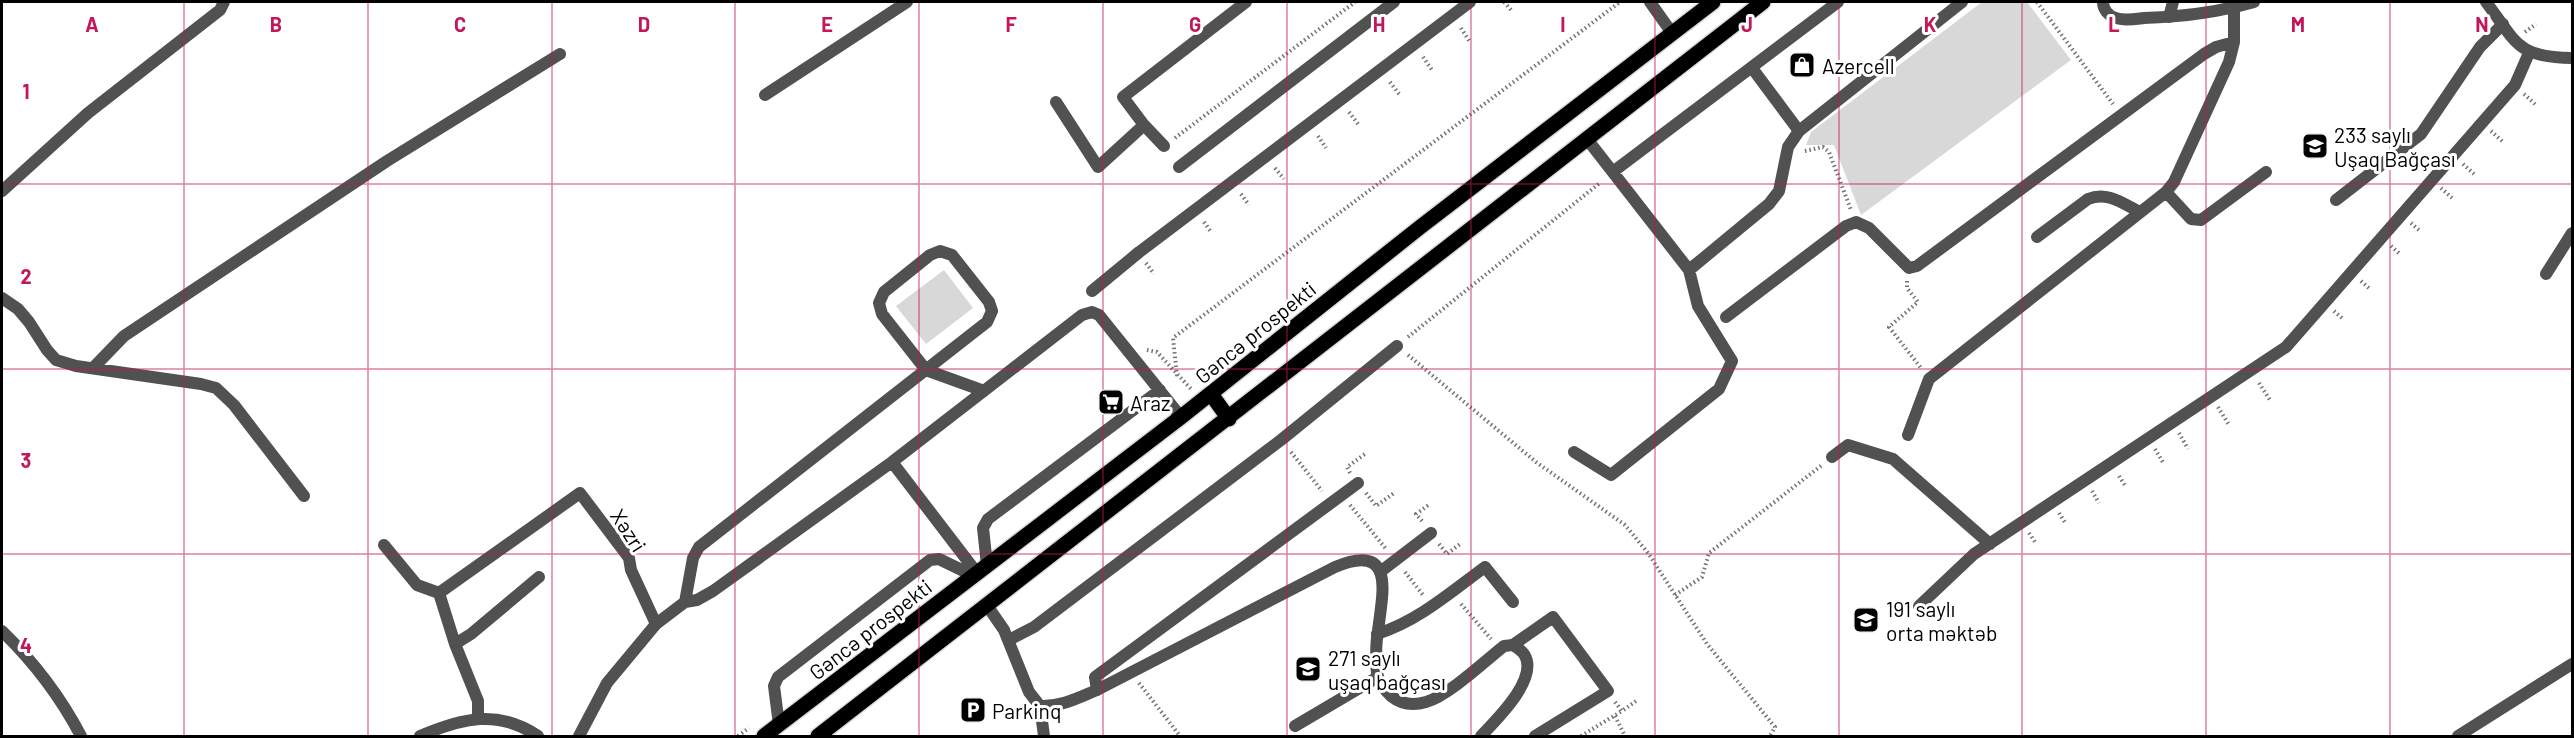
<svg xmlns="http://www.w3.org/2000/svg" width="2574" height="738" font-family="Barlow,sans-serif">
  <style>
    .green { fill: #d8d8d8 }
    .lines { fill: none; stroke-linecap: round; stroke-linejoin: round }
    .primary-casing { stroke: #dbdbdb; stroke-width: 18 }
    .path { stroke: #737373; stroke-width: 4; stroke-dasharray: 1.5 3; stroke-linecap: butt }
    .service { stroke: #515151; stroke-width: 12 }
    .minor { stroke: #515151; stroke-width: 12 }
    .primary { stroke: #000; stroke-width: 15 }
    .grid { fill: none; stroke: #c2185b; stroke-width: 1.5; stroke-opacity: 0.55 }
    .labels { text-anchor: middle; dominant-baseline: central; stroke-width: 6; stroke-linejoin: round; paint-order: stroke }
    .poi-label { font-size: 21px; fill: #000; stroke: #fff; text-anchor: start }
    .street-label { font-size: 21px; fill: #000; stroke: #fff }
    .grid-label { font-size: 20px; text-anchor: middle; font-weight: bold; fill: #c2185b; stroke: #fff; stroke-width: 6; stroke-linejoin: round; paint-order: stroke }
  </style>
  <rect width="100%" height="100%" fill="#fff"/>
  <path class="green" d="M1982,2h45l44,58 -210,155 -27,-70h-28l5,-13z
    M944,270l29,38 -47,36 -30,-38z"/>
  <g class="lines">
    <g class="primary-casing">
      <path id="primary" d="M1211,394l18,25
        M764,736l417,-319 238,-189 294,-226
        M818,736l945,-734"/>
    </g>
    <path class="path" d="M1504,2l8,9
      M2037,2l76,102
      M1461,28l9,14
      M2525,32l11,-8
      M1423,57l9,13
      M1390,82l9,12
      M2524,94l12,11
      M1349,112l9,12
      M2491,131l12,11
      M1318,136l8,12
      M1175,138l180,-136
      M1805,151l18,-4 6,5 22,58
      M2463,164l11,10
      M1275,168l9,11
      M2441,188l11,10
      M1241,194l8,11
      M1204,222l7,10
      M2411,223l10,9
      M2391,246l10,9
      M1146,263l8,11
      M1907,281v7l11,14 -29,25 32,41
      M2361,281l9,8
      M2334,311l9,8
      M1408,337l193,-155
      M1147,350l10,2 34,37
      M1408,355l128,107 89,63 23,28 59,91 68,83 -5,9
      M1177,376l-4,-38 447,-336
      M2259,383l11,17
      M2218,407l11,18
      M2179,433l9,16
      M2155,449l9,15
      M1291,452l31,39
      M1350,473l-3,-6 18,-13
      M2119,476l7,11
      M2092,491l7,12
      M1366,493l10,13 18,-13
      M1350,505l37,45
      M2059,513l7,11
      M1422,521l-6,-7 14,-10
      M2029,533l6,9
      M1439,544l8,10 13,-10
      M1405,572l18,23
      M1675,595l27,-18 7,-24 113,-88
      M1461,604l30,35
      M1139,683l41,53
      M1615,702l7,9 14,-10
      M1615,716l9,18
      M738,736l11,-8
      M1581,736l41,-25"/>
    <path class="service" d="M1650,2l22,31
      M2169,17l4,-15
      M1179,167l215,-165
      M1614,171l224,-169
      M2,191l86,-78 132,-103 4,-8
      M2166,192l25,27 10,1 65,-48
      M2336,200l85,-66 59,-87 23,-23
      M2037,237l51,-38c19,-8 34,4 52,13
      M1138,253l332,-251
      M1689,270l80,-66 10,-13 9,-44 11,-16 163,-129
      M2546,274l26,-41
      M2,298l16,11 11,13 18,28 9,10 20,6 125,18 15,4 18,17 70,91
      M1726,317l120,-91 10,-4 13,6 40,40 8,-2 287,-212 12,-7 18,-5
      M93,368l31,-32 263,-175 173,-107
      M1908,435l21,-56 237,-187 8,-10 55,-120 5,-20v-35
      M1574,452l37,23 108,-86 13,-28 -34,-55 -9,-36 -102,-131
      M1832,457l16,-12 45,14 97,85
      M892,462l85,111
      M987,565l-4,-37 5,-9 172,-129
      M1380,572l51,-39
      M685,602l8,-44 6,-11 288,-225 5,-11 -3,-9 -37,-47 -12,-4 -10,4 -46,37 -5,11 3,11 44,56 58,21
      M1919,606l55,-52 312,-207 229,-262 14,-32
      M656,624l29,-22 12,-2 16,-9 179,-129 190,-147 10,-3 7,3 82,102
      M1377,634c41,-13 74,-42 108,-67l28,35
      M1009,640l25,-13 247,-187 116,-94
      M1513,645l40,-28 55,74 -73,45
      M1097,690l-2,-13 263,-194
      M1040,706l4,30
      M779,725l-5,-39 4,-9 152,-117 9,-1 35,17
      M1295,726l83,-49"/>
    <path class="minor" d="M2103,2c0,7 5,14 13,16 8,3 19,1 28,0 37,-1 75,-6 110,-16
      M2486,2c31,41 30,55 86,56
      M1752,68l47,63
      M765,95l142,-93
      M1056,102l42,65 46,-42 -21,-28 123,-95
      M1144,125l20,21
      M1092,291l46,-38
      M384,545l33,40 22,8 16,51 23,57v17
      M439,593l141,-100 49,65 2,12 25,54 -49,59 -28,53
      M986,604l18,26 25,62 11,14c21,1 38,-8 57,-16l238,-123c62,-26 47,28 43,64 -2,10 -3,37 0,46 2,7 8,14 13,19 10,8 22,10 35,6 22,-6 59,-41 78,-56l9,-1c3,2 8,5 11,9 16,24 -28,66 -43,82
      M2,631c33,32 58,65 79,105
      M455,644l16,-10 68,-57
      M420,736c42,-18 78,-27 118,0
      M2458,736l114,-72"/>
    <use href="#primary" class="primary"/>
  </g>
  <path class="grid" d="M184,2v734M368,2v734M552,2v734M735,2v734M919,2v734M1103,2v734M1287,2v734M1471,2v734M1655,2v734M1839,2v734M2022,2v734M2206,2v734M2390,2v734M2,184h2570M2,369h2570M2,554h2570"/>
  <defs>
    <g id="shop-square" transform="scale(1.35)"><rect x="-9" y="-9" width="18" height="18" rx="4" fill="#000" stroke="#fff"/><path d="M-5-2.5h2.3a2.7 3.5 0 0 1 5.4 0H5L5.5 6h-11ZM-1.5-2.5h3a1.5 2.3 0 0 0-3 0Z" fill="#fff"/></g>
    <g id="school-square" transform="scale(1.35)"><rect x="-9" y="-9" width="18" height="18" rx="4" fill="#000" stroke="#fff"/><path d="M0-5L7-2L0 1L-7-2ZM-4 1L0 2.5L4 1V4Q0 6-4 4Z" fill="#fff"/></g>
    <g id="supermarket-square" transform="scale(1.35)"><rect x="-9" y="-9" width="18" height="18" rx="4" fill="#000" stroke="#fff"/><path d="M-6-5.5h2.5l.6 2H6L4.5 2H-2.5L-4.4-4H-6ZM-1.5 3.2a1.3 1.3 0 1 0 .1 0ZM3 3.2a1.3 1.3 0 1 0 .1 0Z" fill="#fff"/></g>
    <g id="parking-square" transform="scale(1.35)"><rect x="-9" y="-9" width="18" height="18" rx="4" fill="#000" stroke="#fff"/><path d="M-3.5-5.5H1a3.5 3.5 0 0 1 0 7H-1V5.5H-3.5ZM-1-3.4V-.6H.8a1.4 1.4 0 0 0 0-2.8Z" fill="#fff"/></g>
  </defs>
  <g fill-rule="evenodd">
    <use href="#shop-square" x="1802" y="65"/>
    <use href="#school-square" x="2315" y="146"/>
    <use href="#supermarket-square" x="1111" y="402"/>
    <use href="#school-square" x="1866" y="620"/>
    <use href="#school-square" x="1308" y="669"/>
    <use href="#parking-square" x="973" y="710"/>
  </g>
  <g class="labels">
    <g class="poi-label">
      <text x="1822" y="65">Azercell</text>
      <text x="2334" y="134">233 saylı<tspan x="2334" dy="24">Uşaq Bağçası</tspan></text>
      <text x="1130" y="402">Araz</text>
      <text x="1886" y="608">191 saylı<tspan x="1886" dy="24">orta məktəb</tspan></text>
      <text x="1328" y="657">271 saylı<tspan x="1328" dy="24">uşaq bağçası</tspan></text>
      <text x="992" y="710">Parkinq</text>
    </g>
    <g class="street-label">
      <text transform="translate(1255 332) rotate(-39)">Gəncə prospekti</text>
      <text transform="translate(629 530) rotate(57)">Xəzri</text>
      <text transform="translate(870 629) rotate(-38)">Gəncə prospekti</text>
    </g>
  </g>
  <g class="grid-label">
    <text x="92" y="32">A</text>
    <text x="276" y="32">B</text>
    <text x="460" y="32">C</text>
    <text x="644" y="32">D</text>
    <text x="827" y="32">E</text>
    <text x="1011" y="32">F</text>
    <text x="1195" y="32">G</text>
    <text x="1379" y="32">H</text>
    <text x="1563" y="32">I</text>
    <text x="1747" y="32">J</text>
    <text x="1930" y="32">K</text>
    <text x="2114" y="32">L</text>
    <text x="2298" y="32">M</text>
    <text x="2482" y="32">N</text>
    <text x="26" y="99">1</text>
    <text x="26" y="284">2</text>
    <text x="26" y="468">3</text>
    <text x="26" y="653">4</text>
  </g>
  <rect width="2574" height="738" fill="none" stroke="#000000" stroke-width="6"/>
</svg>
